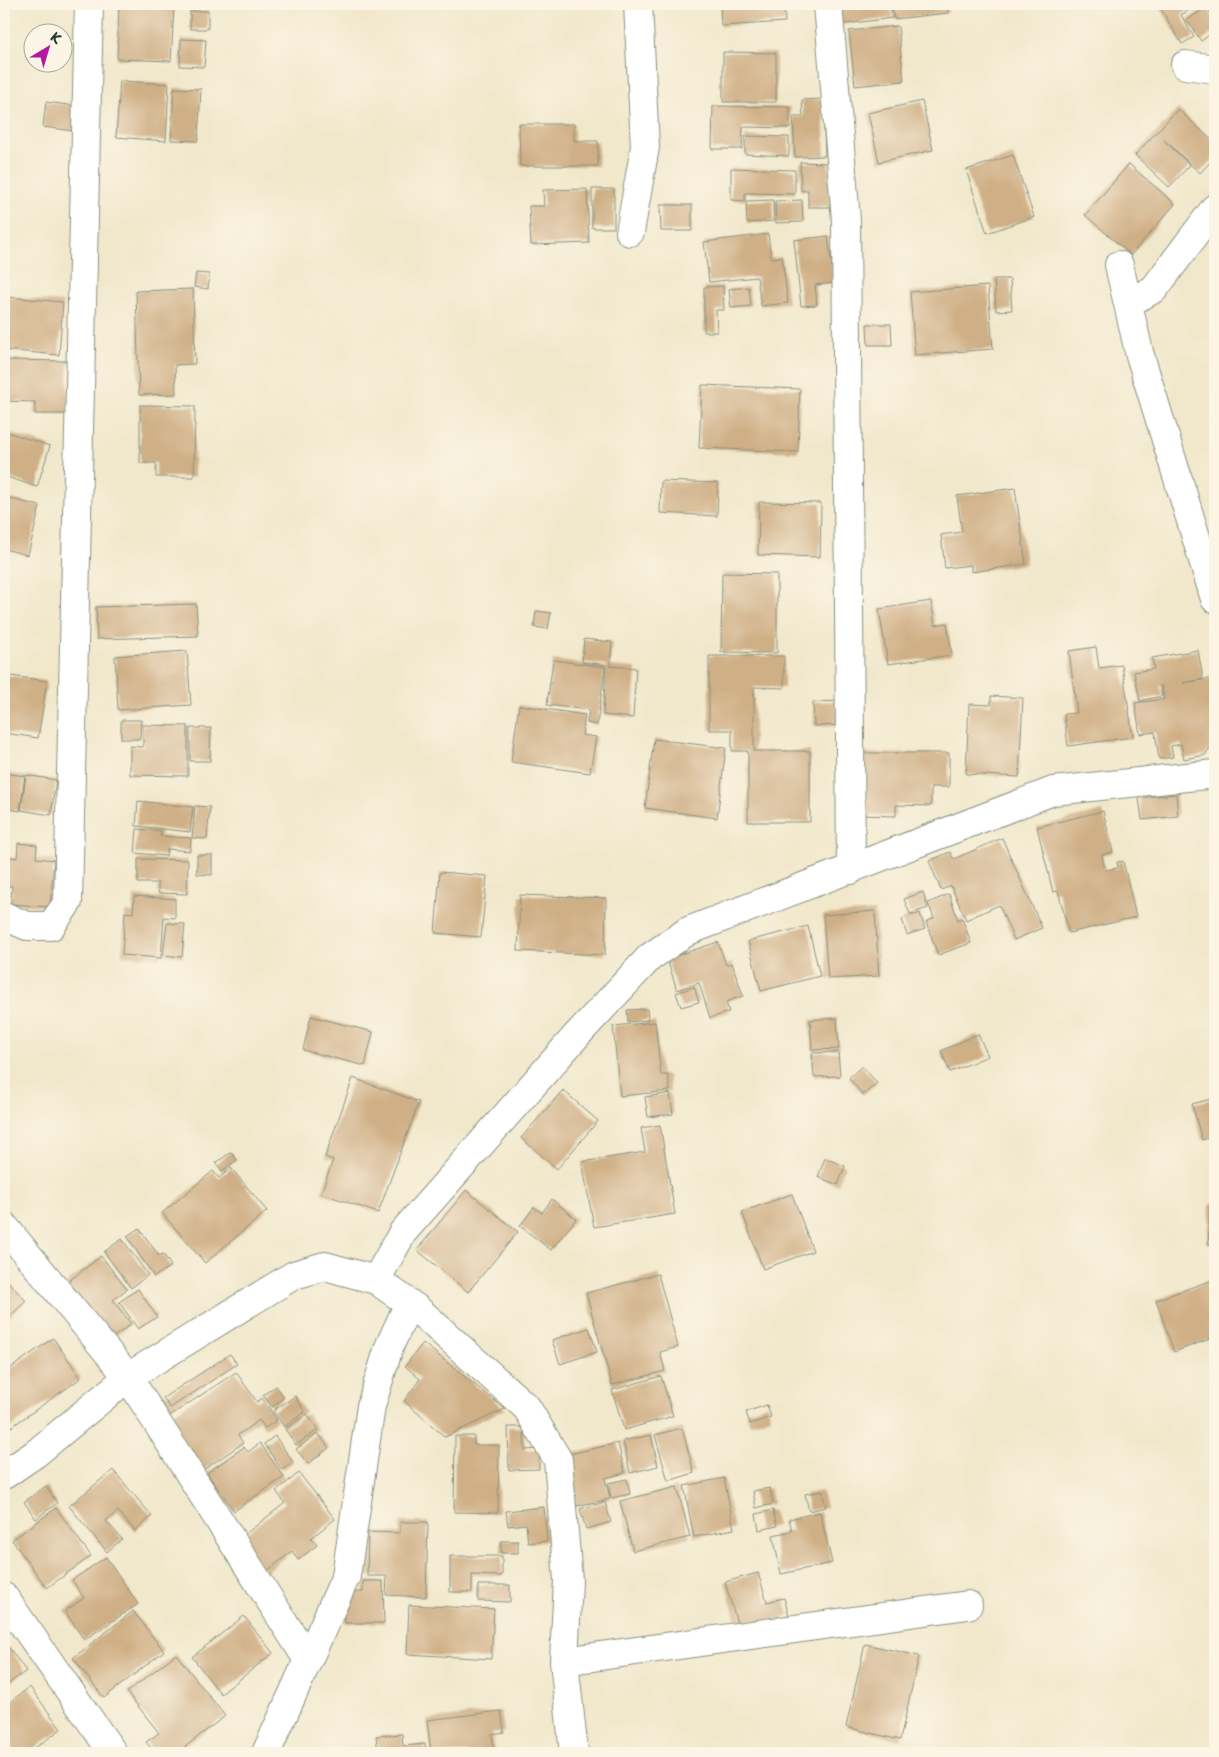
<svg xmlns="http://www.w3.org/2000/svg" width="1219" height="1757" font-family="'Shantell Sans',sans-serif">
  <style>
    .building { fill: #cfaf85 }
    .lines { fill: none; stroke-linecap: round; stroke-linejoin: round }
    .minor-casing { stroke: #889280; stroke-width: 30 }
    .minor { stroke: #fff; stroke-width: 28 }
  </style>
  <rect width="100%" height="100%" fill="#fcf5e5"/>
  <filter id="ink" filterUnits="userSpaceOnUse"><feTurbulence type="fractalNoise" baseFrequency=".02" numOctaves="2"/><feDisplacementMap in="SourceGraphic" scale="10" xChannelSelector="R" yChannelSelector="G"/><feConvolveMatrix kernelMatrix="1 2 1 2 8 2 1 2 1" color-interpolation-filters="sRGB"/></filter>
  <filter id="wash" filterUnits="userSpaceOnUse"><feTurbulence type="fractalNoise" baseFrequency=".0096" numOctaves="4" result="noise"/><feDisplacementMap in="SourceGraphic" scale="20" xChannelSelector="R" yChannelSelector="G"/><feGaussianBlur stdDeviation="1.12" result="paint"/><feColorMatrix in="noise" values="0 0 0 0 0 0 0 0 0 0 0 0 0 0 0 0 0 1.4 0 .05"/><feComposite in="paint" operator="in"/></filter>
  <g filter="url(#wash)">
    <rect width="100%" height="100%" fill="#f1e8cc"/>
    <g id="blocks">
      <path class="building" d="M720,4h64l1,18 -64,4z
        M836,4h54l2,14 -54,7z
        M892,4h55l1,9 -54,6z
        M1158,4h41l-18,11 13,22 -12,7z
        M119,5l55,3 -3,53 -54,-2z
        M1207,7l8,13v11l-14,10 -14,-21z
        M190,11h18v18h-18z
        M898,26l6,55 -49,5 -6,-55z
        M181,39l25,1 -2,27 -24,-1z
        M723,52l53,1v49h-53z
        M120,81l49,3 -3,57 -50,-4z
        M174,88l27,1 -3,52 -27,-1z
        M823,99l2,57 -30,1 -2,-40h10l-1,-17z
        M922,101l11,49 -54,12 -11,-49z
        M46,102l30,4 -2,25 -31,-4z
        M713,106l77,1v21l-47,-1 -1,22h-30z
        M1178,109l37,34v14l-15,16 -36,-33 26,25 -21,22 -34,-32z
        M519,124h55v17h24v25h-78z
        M745,136l44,1v19l-44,-2z
        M1013,155l21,62 -47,16 -21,-63z
        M800,162l29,1 1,44h-22v-17l-7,1z
        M1129,164l46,40 -44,51 -46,-40z
        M731,168l64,2v24l-50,-1v8l-14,-1z
        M587,189l2,54 -58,2 -2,-39h15l-1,-16z
        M592,189h22v39h-22z
        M773,200l1,21 -27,2 -1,-22z
        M802,200l1,22 -27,1 -1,-22z
        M660,205h32v26h-31z
        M768,234l3,24 11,-1 6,46 -27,3 -4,-29 -48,5 -5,-40z
        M828,236l6,47 -19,2 2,20 -16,1 -7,-66z
        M196,273l13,1 -1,15 -14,-2z
        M994,279h16l2,31 -16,1z
        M723,286l1,24h-8l1,22h-13v-45z
        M988,286l5,63 -78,6 -5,-63z
        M749,287l2,19 -20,2 -2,-19z
        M193,289l2,75 -20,1 1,29 -37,1 -3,-104z
        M7,297l56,5 -4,53 -55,-5z
        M867,324h24l1,21h-24z
        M4,360l64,1v53h-33v-12l-31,-1z
        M702,385l98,4 -2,63 -99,-4z
        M140,405l55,1 -1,71h-38v-14h-16z
        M4,431l46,15 -13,41 -33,-11z
        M661,481l57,2 -1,33 -57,-3z
        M1015,488l11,76 -55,8v-7l-26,3 -4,-33 21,-3 -5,-36z
        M4,497l36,9 -12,49 -24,-6z
        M759,502l62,1 -1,54 -62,-2z
        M722,573l55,1v79l-56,-1z
        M931,601l4,24 12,-2 5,32 -64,9 -9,-55z
        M196,604l2,32 -101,3 -1,-32z
        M536,611l15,2 -3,16 -14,-2z
        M584,639l28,3 -2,24 26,2 -3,50 -30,-3 3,-50 -24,-3z
        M1096,647l3,21 23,-3 11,72 -65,9 -4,-32 13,-1 -8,-62z
        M1198,650l5,29 -20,4 32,-5v62l-10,15 -21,4 -3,-15 -10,2 2,11 -14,2 -4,-27 -15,2 -5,-31 29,-4 -2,-13h-2l2,10 -22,5 -6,-29 20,-3 -2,-11z
        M187,651l4,54 -73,5 -3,-54z
        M709,656h75v32l-30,-1v64h56v71h-62v-71h-16v-21h-23z
        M553,660l52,7 -8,58 -10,-2 2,-13 -42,-5z
        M4,675l43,6 -9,57 -34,-5z
        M991,696l32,2 -4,79 -53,-3 3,-70 22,1z
        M844,701l1,24 -31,1 -1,-24z
        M519,705l66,10 -3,20 14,2 -6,36 -79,-11z
        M121,720h20l-1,19h-19z
        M143,725l45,1v50l-58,-1v-29l13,1z
        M190,728h21l-1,33h-20z
        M654,739l72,9 -9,70 -72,-10z
        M858,753h91v34h-18v19l-35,-1v11l-38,-1z
        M4,773l21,3 -5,35 -16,-3z
        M26,775l30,5 -5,35 -30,-5z
        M1176,794l2,22 -36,4 -3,-22z
        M138,801l55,6 -3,25 -54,-6z
        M195,806l15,1 -3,32 -15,-1z
        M1103,811l10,41 -11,3 3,15 13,-2 -1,-6 6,-1 13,56 -67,16 -11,-42 -5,1 -16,-65z
        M137,829l24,2 -1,5 31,2 -1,13 -23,-2 -1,7 -31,-3z
        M1002,838l40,90 -28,12 -15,-35 -33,15 -15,-34 -10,4 -12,-29 21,-9 4,7z
        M18,843l19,2 -1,13 18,2 -4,47 -39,-3 1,-18h-8v-30l13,2z
        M197,855h15v20l-15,-1z
        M138,859l50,1 -1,34 -29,-1v-10h-20z
        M440,872l47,4 -6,61 -46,-4z
        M923,892l5,16 -18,6 -6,-15z
        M949,894l9,26 4,-2 9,25 -33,12 -12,-33 8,-4 -6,-15z
        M520,895l86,3 -1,57 -87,-4z
        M134,896l41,3v19l-11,-1 -3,41 -39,-3 3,-43 8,1z
        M875,911l4,65 -51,3 -5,-64z
        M920,913l5,16 -18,6 -5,-16z
        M167,923l18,1 -3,33 -19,-2z
        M808,926l12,50 -59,15 -13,-50z
        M718,942l8,23 6,-2 11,33 -17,6 3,10 -19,6 -11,-35 -22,7 -10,-31z
        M694,987l5,15 -18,5 -5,-14z
        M647,1009l1,11 -20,2 -1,-12z
        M311,1016l62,16 -8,34 -62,-16z
        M837,1018l2,31 -27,1 -2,-30z
        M655,1022l6,53h7l2,16 -50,5 -7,-70z
        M978,1034l10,22 -38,16 -9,-21z
        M838,1052l2,24 -26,1 -2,-24z
        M862,1066l15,17 -14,12 -14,-17z
        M353,1078l66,24 -41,111 -57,-20 12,-33 -8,-3z
        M563,1090l35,31 -41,48 -36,-31z
        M670,1093l3,21 -25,3 -3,-20z
        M1215,1098v38l-13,4 -10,-36z
        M660,1125l15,89 -81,13 -12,-65 63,-10 -4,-24z
        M231,1152l6,8 -15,11 -6,-8z
        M825,1158l20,8 -7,19 -20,-8z
        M231,1168l36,43 -62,52 -43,-50 51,-42 6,7z
        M466,1190l52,42 -50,60 -51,-42z
        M792,1194l21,57 -50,18 -21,-57z
        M552,1199l24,20 -25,31 -31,-24 14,-19 8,6z
        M1210,1204h5v41l-7,-1z
        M139,1228l20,28 4,-2 8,12 -17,11 -27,-41z
        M122,1239l26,36 -17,13 -27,-36z
        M101,1256l26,33 -14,11 18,24 -23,17 -43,-57z
        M658,1274l20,73 -18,5 5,19 -53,14 -26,-92z
        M4,1277l22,24 -22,21z
        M1212,1280l3,9v48l-41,15 -18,-52z
        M138,1289l19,28 -19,12 -19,-27z
        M589,1328l8,24 -37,12 -8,-24z
        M53,1338l28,40 -77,54v-59z
        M423,1343l82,66 -60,28 -41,-36 16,-22 -15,-13z
        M230,1354l7,10 -67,44 -7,-10z
        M236,1372l21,30 5,-4 15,22 -12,8 -6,-8 -21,15 5,8 -40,27 -35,-53z
        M661,1376l12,40 -49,14 -12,-40z
        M276,1386l8,11 -12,10 -9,-12z
        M295,1396l10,16 -21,15 -11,-16z
        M767,1405l4,12 -21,7 -4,-12z
        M307,1414l11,16 -22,15 -11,-16z
        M508,1427h16l1,23 14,-1v20l-30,1z
        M682,1428l12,45 -26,8 -13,-46z
        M318,1433l11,15 -21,16 -12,-15z
        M651,1435l7,31 -28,7 -7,-32z
        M275,1436l18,26 -11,8 -18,-26z
        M455,1436h19v9h25l-1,68 -44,-1z
        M260,1443l24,34 -50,34 -27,-38 37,-26 4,5z
        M618,1443l7,30 -20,5 5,21 -33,7 -12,-51z
        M113,1470l39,46 -17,15 -17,-20 -12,10 16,18 -15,13 -38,-46z
        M299,1473l36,46 -24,19 6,7 -19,15 -6,-9 -26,21 -27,-33 46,-36 -9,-12z
        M724,1478l10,51 -40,8 -10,-51z
        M627,1479l3,15 -19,4 -3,-15z
        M46,1486l11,17 -21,16 -12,-17z
        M677,1487l13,50 -57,14 -13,-50z
        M770,1488l3,16 -17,4 -3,-17z
        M822,1491l4,16 -17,4 -4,-17z
        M605,1502l6,20 -25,7 -6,-20z
        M544,1507l3,34 -19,2 -2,-19 -18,2 -2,-15z
        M56,1508l35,48 -44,32 -35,-48z
        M773,1510l4,16 -18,4 -3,-16z
        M820,1512l12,51 -51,11 -8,-39 19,-4 -3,-12z
        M400,1522h28l-2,75 -40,-2 1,-19h-20l1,-44 32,1z
        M501,1541h17v12h-17z
        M450,1556h52v20l-30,-1v17h-22z
        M106,1557l32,47 -54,36 -19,-29 19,-13 -12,-18z
        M758,1573l9,29 17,-4 5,17 -50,15 -14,-48z
        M363,1581h20l1,42h-39l-1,-31h19z
        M478,1585h32v17l-32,-1z
        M409,1605l85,4 -3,50 -84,-5z
        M133,1611l31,40 -60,47 -31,-40z
        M244,1616l29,37 -52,41 -29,-37z
        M4,1641l22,30 -22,16z
        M865,1644l54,12 -19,84 -54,-13z
        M176,1654l49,62 -48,37h-22l-9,-11 13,-9 -32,-41z
        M30,1687l31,42 -33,24h-24v-47z
        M501,1711l3,21 -12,2 2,19h-63l-4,-33z
        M402,1734l1,12 22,-2 1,9h-48l-2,-17z"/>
    </g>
  </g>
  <g filter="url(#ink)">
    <use href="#blocks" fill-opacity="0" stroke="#889280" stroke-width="1"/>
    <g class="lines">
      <g class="minor-casing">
        <path id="minor" d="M828,4l18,216 5,650
          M1185,65l30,4
          M630,232l15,-85 -7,-143
          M1119,265l20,87 76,247
          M1128,303l26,-14 61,-81
          M4,916l23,10h24l17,-24 21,-898
          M4,1226l124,151 180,283
          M376,1280l27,-48 174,-197 73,-78 38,-26 365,-140 162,-17
          M4,1475l31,-21 93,-77 166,-102 31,-9 51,14 40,28 111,100 31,52 10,120 -4,81 10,92
          M4,1597l109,156
          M564,1661l404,-56
          M266,1753l80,-177 25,-170 18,-59 20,-44"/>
      </g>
      <use href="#minor" class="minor"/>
    </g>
  </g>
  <rect width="1219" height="1757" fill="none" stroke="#fcf5e5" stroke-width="20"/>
  <g transform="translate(48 48) rotate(38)"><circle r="24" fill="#fcf5e5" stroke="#a4ab9e"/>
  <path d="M0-4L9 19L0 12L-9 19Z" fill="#b5179e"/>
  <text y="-8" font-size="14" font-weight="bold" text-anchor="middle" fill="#1f3d34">K</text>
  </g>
</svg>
